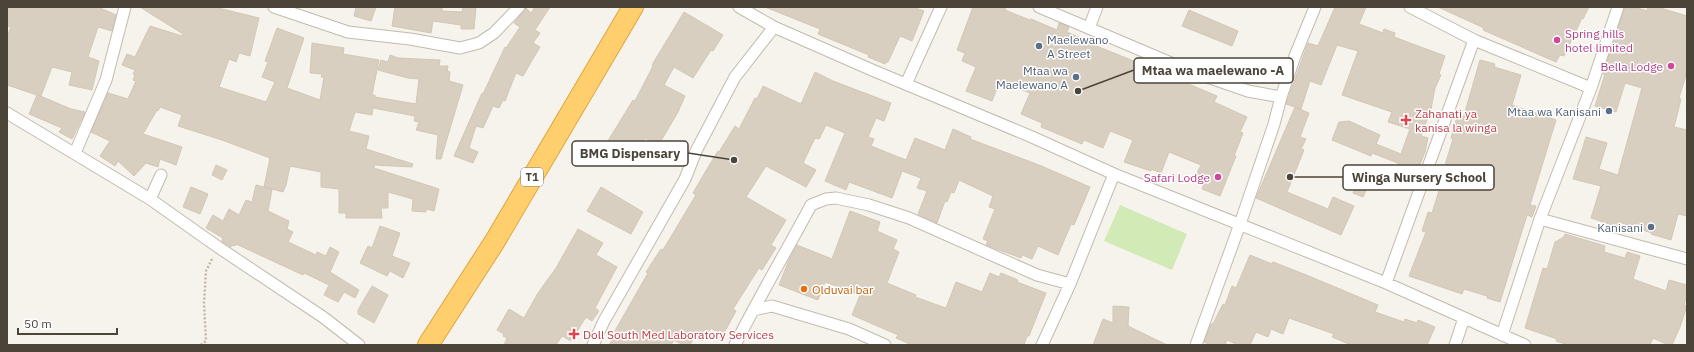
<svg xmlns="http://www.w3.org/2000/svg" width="1694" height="352" font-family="'IBM Plex Sans',sans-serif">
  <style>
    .green { fill: #d2eab5 }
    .building { fill: #d8cfc1; stroke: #d3c7b4 }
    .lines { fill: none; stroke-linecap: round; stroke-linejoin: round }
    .street-casing { stroke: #c2bbae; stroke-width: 13 }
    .highway-casing { stroke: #e0a43c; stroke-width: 22 }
    .path { stroke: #c4b79f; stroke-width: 2.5; stroke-dasharray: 2 2; stroke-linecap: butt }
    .street { stroke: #fff; stroke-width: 11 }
    .highway { stroke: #ffcf6e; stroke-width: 20 }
    .hotel-dot { fill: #d1479c; stroke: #fff; stroke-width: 1.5 }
    .service-dot { fill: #5c6f8a; stroke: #fff; stroke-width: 1.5 }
    .health-dot { fill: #e0444e; stroke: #fff; stroke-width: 1.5 }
    .food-dot { fill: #e8710a; stroke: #fff; stroke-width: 1.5 }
    .labels { text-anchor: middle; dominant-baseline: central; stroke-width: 3; stroke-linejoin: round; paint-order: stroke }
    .shield { fill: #fff; stroke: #817c74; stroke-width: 1 }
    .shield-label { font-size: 11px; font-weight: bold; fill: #4b4439 }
    .hotel-label { font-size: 12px; fill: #b23c85; stroke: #fff; text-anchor: end }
    .service-label { font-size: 12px; fill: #4e5e75; stroke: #fff; text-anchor: end }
    .health-label { font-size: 12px; fill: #be3a42; stroke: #fff; text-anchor: start }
    .food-label { font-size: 12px; fill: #c56008; stroke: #fff; text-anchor: start }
    .leader { fill: none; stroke: #4b4439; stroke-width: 1.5 }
    .callout-dot { fill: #4b4439; stroke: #fff; stroke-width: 1.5 }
    .callout { fill: #fff; stroke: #4b4439; stroke-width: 1.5 }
    .callout-label { font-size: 13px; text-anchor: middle; font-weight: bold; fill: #4b4439 }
  </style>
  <rect width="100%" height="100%" fill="#f6f3ec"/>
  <path class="green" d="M1120,205l67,29 -15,36 -68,-29z"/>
  <path class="building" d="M7,7h91l18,8 -4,16 -14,-4 -10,30 11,4 -7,29 -23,-5 3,-13 -20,-5 -11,29 -3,-1 33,14 14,3 -13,27 -13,-7 3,-4 -33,-14 8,-19 -30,-10v-49l4,-9 -4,-1z
    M140,7h74l45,11 -9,38 -11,-3 -3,9 -7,-3 -10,28 47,15 9,-20 -13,-5 6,-15 -3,-1 12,-33 27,10 -17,50 33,12 4,-23h-3l1,-3 -12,-1 2,-30 32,5 -1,6 36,6 -7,35h3v2l41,7 3,-25 -11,-1 -30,-8 3,-10 7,2 2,-7 8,3 42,2 -1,6h9l-1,5 3,1 -1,9 14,4 -22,74h-5l2,-24 -22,-5 3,-8 -5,-1 1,-5 -42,-8 -1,7 -17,-3 -6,19 20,5 -3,13 47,15 -1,3 -38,-2v3l65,21 -5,22 -8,-2v3l-14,-1 1,-12 -25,-7v16h-7l1,10h-36v-5h-7v-24l-18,-2v-15l-31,-6 -4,19 -3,7 -19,-5 6,-29 -48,-18 -44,-14 4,-11 -22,-8 -2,4 -1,-1 -14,24 39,13 -6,18 -16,-6 -2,8 -12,-4 -12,13 -16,-15 -3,5 -15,-10 10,-15 -19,-9 17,-39 20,6 8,-18 -3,-1 2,-5 -2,-1 2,-4 -13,-5 5,-11 8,3 15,-31 32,10 1,-2z
    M356,7h20l-5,14 -17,-5z
    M395,7h47v4l20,1 1,-5h13l-2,22h-13v-4l-28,-4 -2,12 -39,-7z
    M535,7h15l-15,23 5,3 -7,10 7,4 -17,29 -7,-3 -11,28 -2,-1 -4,8 -6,-2 -10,22 -7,-2 -7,22 9,4 -5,11 -19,-7 28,-63 1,1 22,-47 1,1 14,-21 -6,-4 12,-15 5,5z
    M765,7h148l11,4 -12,30 -12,-5 -12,26h-2l-1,2 -17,-7 1,-2 -51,-21 2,-5z
    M973,7h33l-1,3 25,10 1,-1 26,11 2,-7 10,4 -2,5 23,10 -1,1 52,21 1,-2 26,11 -1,2 50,21 -3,6 33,15 -7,15 3,1 -9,23h2l-16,40 -18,-7 4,-10 -10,-4 5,-10 -32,-13 -8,21 -10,-4v2l-27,-9 9,-22 -23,-9 -7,17 -19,-8 -2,4 -41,-17 1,-4 -21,-9 9,-21 -30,-12 -8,20 -26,-10 10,-24 -14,-6 3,-8 -8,-3z
    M1335,7h31l-7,17 24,9 1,-4 11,4 -1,4 51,19 -6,18 2,1 -6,13 -4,21 -10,27 7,2 -3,14 -9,22 -5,-1 -3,7 -11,-3 3,-8 -4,-1 2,-5 -26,-10 -1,3 -39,-16 7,-18 10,-1 31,14 -4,9 25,10 9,-25 -22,-7 4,-10 -50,-17 16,-44 -21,-6 -16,40 -11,-4 -9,28 -15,-5 22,-61 10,3z
    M1438,7h151l-6,12 -1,-1 -18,38 -4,-1 -4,7 -73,-32 1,-2z
    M1625,7l13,2v-1l9,3 1,-4h9l30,9v56l-8,26 2,1 -7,28 13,3v86l-9,-2 -7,26 -20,-6 1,-1 -33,-11 -1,5 -27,-9 10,-32 -28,-7 13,-42 21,6 -8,26 19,6 24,-87 -17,-5 -9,29 -21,-6 10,-32h-2z
    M1189,10l49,21 -6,15 -50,-20z
    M684,12l39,23 -10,16 -2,-1 -18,28 -19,-11 -10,18 21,11 -7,16 -20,34 -13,-8 -16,27 -26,-16 30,-49 2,1 18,-35 -1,-1z
    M1480,60l15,4 -1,3 27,8 -9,30 44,15 -26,85 6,1 -4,11 -5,-2 -27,87 -13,-4v-2l-23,-7 -2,5 -53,-18 17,-44 -4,-1 6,-19 4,1 12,-38h-2l11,-36 -2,-1 6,-21 6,2z
    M815,72l18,9 58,22 -7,18 -8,-3 -8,19 6,2 -3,7 35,14 9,-22 30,12 8,-21 18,8 -1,2 69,26 51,22 -16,38 -3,-1 -13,31 -20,-9 -6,13 -10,-4 -1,3 -35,-13 2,-4 -5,-2 12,-30 -6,-2 4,-11 -34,-16 -5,13 -3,-1 -4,10 -2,-1 -8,22 -19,-9 9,-23 -10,-3 4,-10 -19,-7 -10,27 -43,-16 -3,8 -21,-9 20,-48 -19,-8 -7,14 -4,-1 -12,25 13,7 -10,17 -40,-21 -20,31 40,23 -15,25 5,3 -14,22 -3,-2 -26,41 3,2 -13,24 -12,-7 -9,13 -7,-5 -5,9h-7l-9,-5 -3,5h-62l5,-8 -2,-1 36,-63 -2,-1 15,-23 2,1 33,-55 -3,-2 14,-24 11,-18 1,1 16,-26 4,3 16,-31 2,1 6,-13 38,18z
    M1295,107l14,6 -9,24 6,2 -5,10 3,1 -17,42 41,17 5,-12 21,9 -13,29 -85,-37z
    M216,165l11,5 -5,10 -10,-5z
    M1362,175l9,4 -8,18 -10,-4z
    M256,185l16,4 -4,22 21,10 -2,8 6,3 -5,10 28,13 1,-3 9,4 4,-9 9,5 -9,20 29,18 -4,8 -11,-6 -6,10 -14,-7 5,-10 -25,-12 -1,2 -67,-31 -1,2 -2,-1 -2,2 -9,-6 1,-3 -17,-10 7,-13 10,6 6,-12 10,6 7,-15 6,2z
    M191,187l17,7 -8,20 -17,-7z
    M601,187l42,25 -12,22 -44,-23z
    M850,211l30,11 -3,9 20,9 -4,9 6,3 -12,31 29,12 -1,2 31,11 10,-26 26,10 8,-19 9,4 2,-4 17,7 -1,2 29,11 -17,43h-2l-3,9h-112l-16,-7 2,-3 -46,-20 8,-20 -35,-13 -7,18 -39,-15 10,-25 8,-15 35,14z
    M380,226l20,7 -8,23 18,7 -7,15 -13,-7 -3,5 -27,-13 8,-17 4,2z
    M578,229l25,14 -7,12 21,12 -22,41 4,3 -7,10 -6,-4 -15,24 -9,-5 -6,9h-52l3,-7 -4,-2 1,-2 -7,-4 12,-21 15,9 14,-25 18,-25z
    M1565,234l40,12 -1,6 21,6 2,-6 13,4 -7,23 33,12 3,-11 18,5v10l-3,10 3,1 -7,21 -8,18h-4l-15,-7 -3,7h-82l-12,-4 1,-2 -32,-11 18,-60 4,1 8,-27 9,-5z
    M1250,255l22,9 1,-2 31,12 74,31 -3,7 29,10 1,-3 12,4 1,-3 17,7 -8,18h-76l-19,-8 2,-3 -45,-16 -6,16 -12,-5 -3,8 -12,-5 -6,13h-12l-11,-5 -2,5h-14l-7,-3 7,-18h2l10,-20 2,1 7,-19 4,2z
    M372,286l16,9 -14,28 -16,-9v-4z
    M1113,306l16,1 -1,19 39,19h-74l10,-26 10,4z"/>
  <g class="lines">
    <g class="street-casing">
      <path id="street" d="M274,7l74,25 62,7 50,9 19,-5 15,-10 25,-26
        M739,7l35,20 98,43 160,67 82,37 272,109 139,62
        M1039,7l151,64 58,20 33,6
        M1410,7l64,33
        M1089,28l8,-21
        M906,84l35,-77
        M7,113l143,86 68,48 105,70 36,28
        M75,153l31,-73 19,-73
        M150,199l11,-24
        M1540,219l147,40
        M1386,283l88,-243 117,48
        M753,310l19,-4 77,23 36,16
        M1502,335l38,-116 51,-131 27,-81
        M593,345l11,-24 81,-142 11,-28 39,-74 39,-50
        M735,345c24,-48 51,-93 76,-140l15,-6 10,-1 33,7 40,13 128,57 33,9
        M1042,345l28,-61 44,-110
        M1196,345l44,-121 34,-100 7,-27 14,-41 20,-49
        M1455,345l9,-27"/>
    </g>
    <g class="highway-casing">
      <path id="highway" d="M428,345l67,-104 138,-234"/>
    </g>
    <path class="path" d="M201,345l5,-4 -2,-38 2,-32 7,-14"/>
    <use href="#street" class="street"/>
    <use href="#highway" class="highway"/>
  </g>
  <g class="hotel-dot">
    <circle cx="1557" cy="40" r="4"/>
    <circle cx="1671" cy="66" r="4"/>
    <circle cx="1218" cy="177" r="4"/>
  </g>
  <g class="service-dot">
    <circle cx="1039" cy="46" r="4"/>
    <circle cx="1076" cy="77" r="4"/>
    <circle cx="1609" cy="111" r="4"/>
    <circle cx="1651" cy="227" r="4"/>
  </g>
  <g class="health-dot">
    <path d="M1404 114h4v4h4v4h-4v4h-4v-4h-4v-4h4z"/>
    <path d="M572 328h4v4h4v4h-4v4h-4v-4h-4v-4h4z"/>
  </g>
  <circle class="food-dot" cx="804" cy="289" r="4"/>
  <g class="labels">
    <rect class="shield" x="521" y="168" width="22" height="18" rx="3"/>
    <g class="shield-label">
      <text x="532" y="177">T1</text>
    </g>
    <g class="hotel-label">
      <text x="1565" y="33" text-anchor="start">Spring hills<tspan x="1565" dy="14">hotel limited</tspan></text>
      <text x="1663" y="66">Bella Lodge</text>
      <text x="1210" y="177">Safari Lodge</text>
    </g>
    <g class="service-label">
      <text x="1047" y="39" text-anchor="start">Maelewano<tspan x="1047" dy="14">A Street</tspan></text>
      <text x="1068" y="70">Mtaa wa<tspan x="1068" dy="14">Maelewano A</tspan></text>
      <text x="1601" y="111">Mtaa wa Kanisani</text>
      <text x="1643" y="227">Kanisani</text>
    </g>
    <g class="health-label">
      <text x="1415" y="113">Zahanati ya<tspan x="1415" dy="14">kanisa la winga</tspan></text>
      <text x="583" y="334">Doll South Med Laboratory Services</text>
    </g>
    <g class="food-label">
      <text x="812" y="289">Olduvai bar</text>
    </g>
  </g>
  <path class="leader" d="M1078 91L1134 70M734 160L688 153M1290 177L1343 177"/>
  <g class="callout-dot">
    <circle cx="1078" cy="91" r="4"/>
    <circle cx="734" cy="160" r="4"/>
    <circle cx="1290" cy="177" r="4"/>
  </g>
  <g class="callout">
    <rect x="1134" y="58" width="159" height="25" rx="4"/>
    <rect x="572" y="141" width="116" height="25" rx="4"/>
    <rect x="1343" y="165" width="151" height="25" rx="4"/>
  </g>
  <g class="callout-label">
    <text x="1213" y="75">Mtaa wa maelewano -A</text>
    <text x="630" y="158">BMG Dispensary</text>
    <text x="1419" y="182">Winga Nursery School</text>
  </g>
  <rect width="1694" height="352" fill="none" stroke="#4b4439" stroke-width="16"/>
  <path d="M18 328v6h99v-6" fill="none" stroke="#4b4439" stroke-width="2"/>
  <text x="24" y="328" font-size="12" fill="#4b4439" stroke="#ffffff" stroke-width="3" paint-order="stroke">50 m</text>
</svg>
